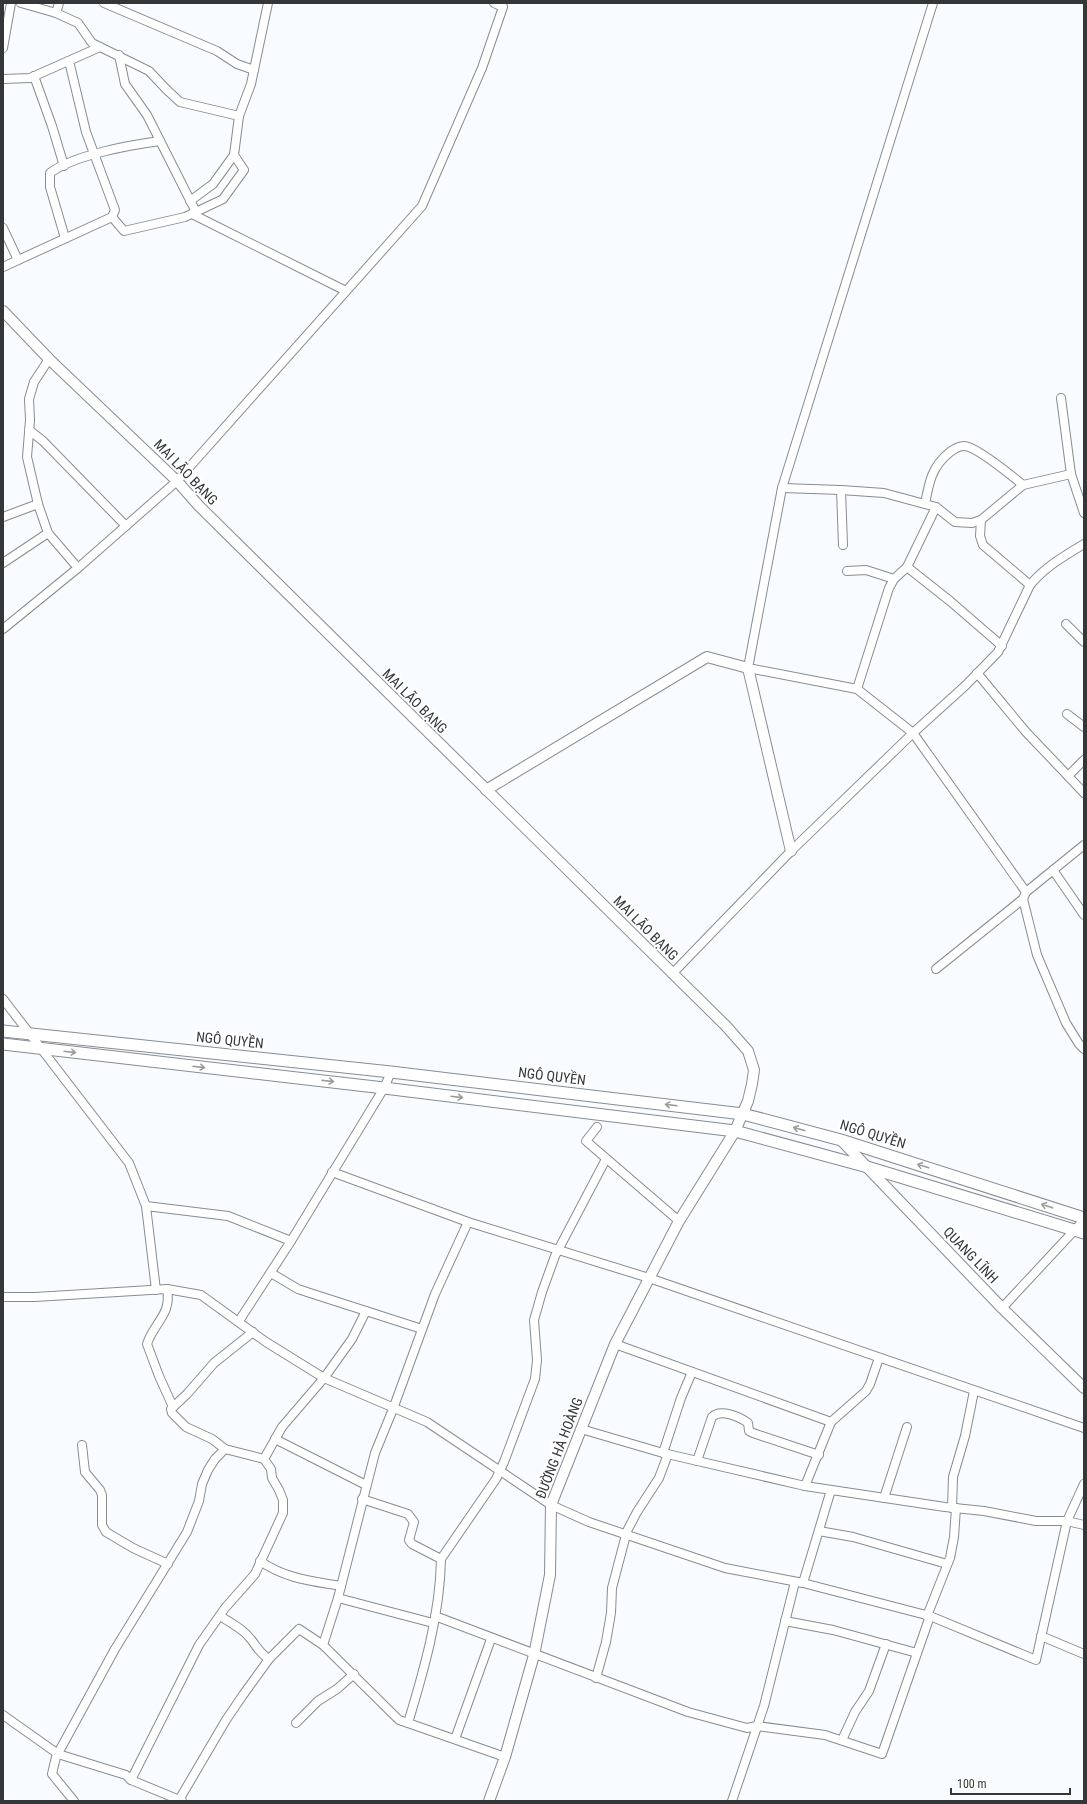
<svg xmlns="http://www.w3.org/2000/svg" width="1087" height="1804" viewBox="0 0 1087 1804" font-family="'Roboto Condensed',sans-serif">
<rect width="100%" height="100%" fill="#f8fbff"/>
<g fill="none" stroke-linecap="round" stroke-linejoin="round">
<defs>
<g id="minor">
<path d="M21 3 56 13 78 23 92 43 149 71 167 90 180 102 239 116"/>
<path d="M104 3 217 51 237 64 254 70"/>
<path d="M56 13 59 3"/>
<path d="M3 48 11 3"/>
<path d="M119 55 125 84 147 115 196 212"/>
<path d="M69 61 86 132 115 210 112 217"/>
<path d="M34 76 52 126 64 166"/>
<path d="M3 79 30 78 100 47"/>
<path d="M190 201 213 184 234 155"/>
<path d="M192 214 346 291"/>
<path d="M3 228 18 260"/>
<path d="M65 238 50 187V173C74 155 130 145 160 141"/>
<path d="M3 267 112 217 124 231 185 217 219 201 223 199 244 170 234 155 239 116 251 84 268 3"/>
<path d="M1061 398 1071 474"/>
<path d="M29 430 43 441 126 526"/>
<path d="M782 488 841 490 884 493 936 507"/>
<path d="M841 490 843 545"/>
<path d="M38 504 27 457 30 420 29 399 34 382 49 359"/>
<path d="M925 504C929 482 932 466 950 452 954 449 958 446 964 446 976 446 1012 476 1023 485"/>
<path d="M3 517 38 504 48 533 78 568"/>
<path d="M981 520 980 536 983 545 1030 585"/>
<path d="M1084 544C1064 556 1045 567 1030 585L998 652 966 685 913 733 1026 892 1023 899 1037 955 1066 1023 1079 1044 1084 1049"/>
<path d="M3 563 48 533"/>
<path d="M907 567 950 601 1002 646"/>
<path d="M847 571 866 570 894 579"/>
<path d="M1066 624 1084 642"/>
<path d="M3 629 78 568 177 481 422 206 482 68 503 7 494 3"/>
<path d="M977 673 1026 732 1068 776"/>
<path d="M857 689 748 668 782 488 933 3"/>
<path d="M1067 714 1084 727"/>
<path d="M1084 760 1068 776 1084 793"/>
<path d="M1053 870 1084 915"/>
<path d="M1026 892 1084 845"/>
<path d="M936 969 1023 899"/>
<path d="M672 974 791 851 913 733 857 689 889 588 894 579 907 567 936 507 955 522 972 523 981 520 1023 485 1071 474 1084 513"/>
<path d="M3 999 129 1163 146 1206"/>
<path d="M597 1127 586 1141 679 1221"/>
<path d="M332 1172 468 1222"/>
<path d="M271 1273 298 1289 310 1293 422 1329"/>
<path d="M167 1289C172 1315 154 1322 147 1344L159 1376 173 1407"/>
<path d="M156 1290 146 1206 228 1216 291 1241"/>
<path d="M3 1297H35L167 1289 201 1295 266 1342 324 1378 427 1422 551 1505 589 1522 725 1568 803 1583 831 1490"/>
<path d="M1002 1308 1084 1220"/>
<path d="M239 1321 291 1241 384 1088 391 1072"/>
<path d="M253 1332 214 1363 187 1394 171 1409 172 1413 186 1427 212 1439 225 1449 264 1459"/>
<path d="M615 1344 831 1422 805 1486"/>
<path d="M831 1422 866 1391 870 1384 879 1358"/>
<path d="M581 1429 663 1453 805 1486 945 1507 984 1511 1036 1521H1067L1084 1484"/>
<path d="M275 1439 366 1485"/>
<path d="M82 1445 85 1472 100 1490 102 1495V1525L106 1532 133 1548 168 1564"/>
<path d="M663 1453 681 1398 692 1372"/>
<path d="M697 1461 712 1417C720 1408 740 1417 748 1423L749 1431 753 1433 819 1455"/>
<path d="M884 1498 907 1427"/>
<path d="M362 1499 408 1514 414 1522 409 1540 412 1544 441 1559C440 1615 424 1670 408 1723L505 1757"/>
<path d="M952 1508 953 1477 965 1436 974 1391"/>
<path d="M819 1531 853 1537 947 1564"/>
<path d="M441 1559 496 1479 504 1462 535 1379 537 1360 534 1320 542 1292 555 1256 606 1159"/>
<path d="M260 1561C286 1579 312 1581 341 1586"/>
<path d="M803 1583 930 1616 1036 1660 1067 1521 1084 1525"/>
<path d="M338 1598 323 1645 399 1720 408 1723"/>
<path d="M220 1616C228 1621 237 1626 244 1632 255 1641 256 1651 269 1659"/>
<path d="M435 1616 688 1712 747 1728 757 1726 825 1735 882 1754 930 1616"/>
<path d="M927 1616 950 1558 954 1537 956 1508"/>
<path d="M785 1621 833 1630 917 1653"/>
<path d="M433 1623 338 1598 375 1453 393 1409 435 1294 468 1222 649 1278 1084 1428"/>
<path d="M1041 1636 1084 1654"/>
<path d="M596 1678 606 1642 611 1613 612 1588 627 1531 637 1512 659 1478 668 1454"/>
<path d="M3 1715 58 1754 126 1775 131 1780 182 1801"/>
<path d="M296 1723 318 1701 337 1689 354 1674"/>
<path d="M455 1739 491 1639"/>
<path d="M842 1740 855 1712 869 1691 886 1644"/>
<path d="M131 1780 199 1645 225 1608 255 1574 283 1513V1500L279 1490 272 1478 271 1469 264 1459 282 1427 324 1378 352 1339 366 1311"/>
<path d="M179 1800 226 1720 243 1695 269 1659 299 1629 323 1645"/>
<path d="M74 1801 52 1774 56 1757 115 1649 187 1532 199 1501 202 1484 208 1470 215 1459 225 1449"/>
<path d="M732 1801 764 1706 795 1582"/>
</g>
<g id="tertiary">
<path d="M3 311 49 359 177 481 199 506 726 1026 748 1051 754 1070 752 1084 748 1101 735 1131 679 1221 615 1344 551 1505 550 1575 534 1655 505 1757 489 1801"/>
<path d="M486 790 707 657 748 668 791 851"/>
<path d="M841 1140 1002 1308 1084 1388"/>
</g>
<g id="secondary">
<path d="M3 1031 391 1072 743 1114 841 1140 1084 1218"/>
<path d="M3 1044 384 1088 735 1131 864 1166 1084 1233"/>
</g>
</defs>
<use href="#minor" stroke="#888c91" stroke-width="10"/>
<use href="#tertiary" stroke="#888c91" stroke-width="12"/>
<use href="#secondary" stroke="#888c91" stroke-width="13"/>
<use href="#minor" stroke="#fff" stroke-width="8"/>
<use href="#tertiary" stroke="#fff" stroke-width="10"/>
<use href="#secondary" stroke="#fff" stroke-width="11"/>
</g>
<defs><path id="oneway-shaft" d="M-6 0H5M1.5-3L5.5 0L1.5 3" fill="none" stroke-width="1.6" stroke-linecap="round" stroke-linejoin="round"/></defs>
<g stroke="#9a9a9c">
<use href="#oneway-shaft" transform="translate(70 1052) rotate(7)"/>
<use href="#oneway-shaft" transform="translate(199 1067) rotate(7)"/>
<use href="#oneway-shaft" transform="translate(328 1081) rotate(7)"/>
<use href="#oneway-shaft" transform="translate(457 1097) rotate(7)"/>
<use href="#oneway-shaft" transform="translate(671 1105) rotate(-173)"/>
<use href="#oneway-shaft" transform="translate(799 1129) rotate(-165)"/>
<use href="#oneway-shaft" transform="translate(923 1166) rotate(-162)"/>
<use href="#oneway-shaft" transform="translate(1047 1206) rotate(-162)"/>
</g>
<g text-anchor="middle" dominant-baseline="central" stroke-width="4" stroke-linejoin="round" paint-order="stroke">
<g font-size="14" fill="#343638" stroke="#fff">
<text transform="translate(186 472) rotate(46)">MAI LÃO BẠNG</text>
<text transform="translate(415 701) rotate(45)">MAI LÃO BẠNG</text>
<text transform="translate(646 928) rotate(45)">MAI LÃO BẠNG</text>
<text transform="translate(230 1040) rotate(6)">NGÔ QUYỀN</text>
<text transform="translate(552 1076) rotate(7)">NGÔ QUYỀN</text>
<text transform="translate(873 1134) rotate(17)">NGÔ QUYỀN</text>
<text transform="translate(971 1255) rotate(46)">QUANG LĨNH</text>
<text transform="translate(559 1448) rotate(-69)">ĐƯỜNG HÀ HOÀNG</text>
</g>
</g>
<rect width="1087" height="1804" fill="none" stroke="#343638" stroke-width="8"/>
<path d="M951 1788v6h119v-6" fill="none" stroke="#343638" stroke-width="2"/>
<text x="957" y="1788" font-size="12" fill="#343638" stroke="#ffffff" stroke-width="3" paint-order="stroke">100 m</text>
</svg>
